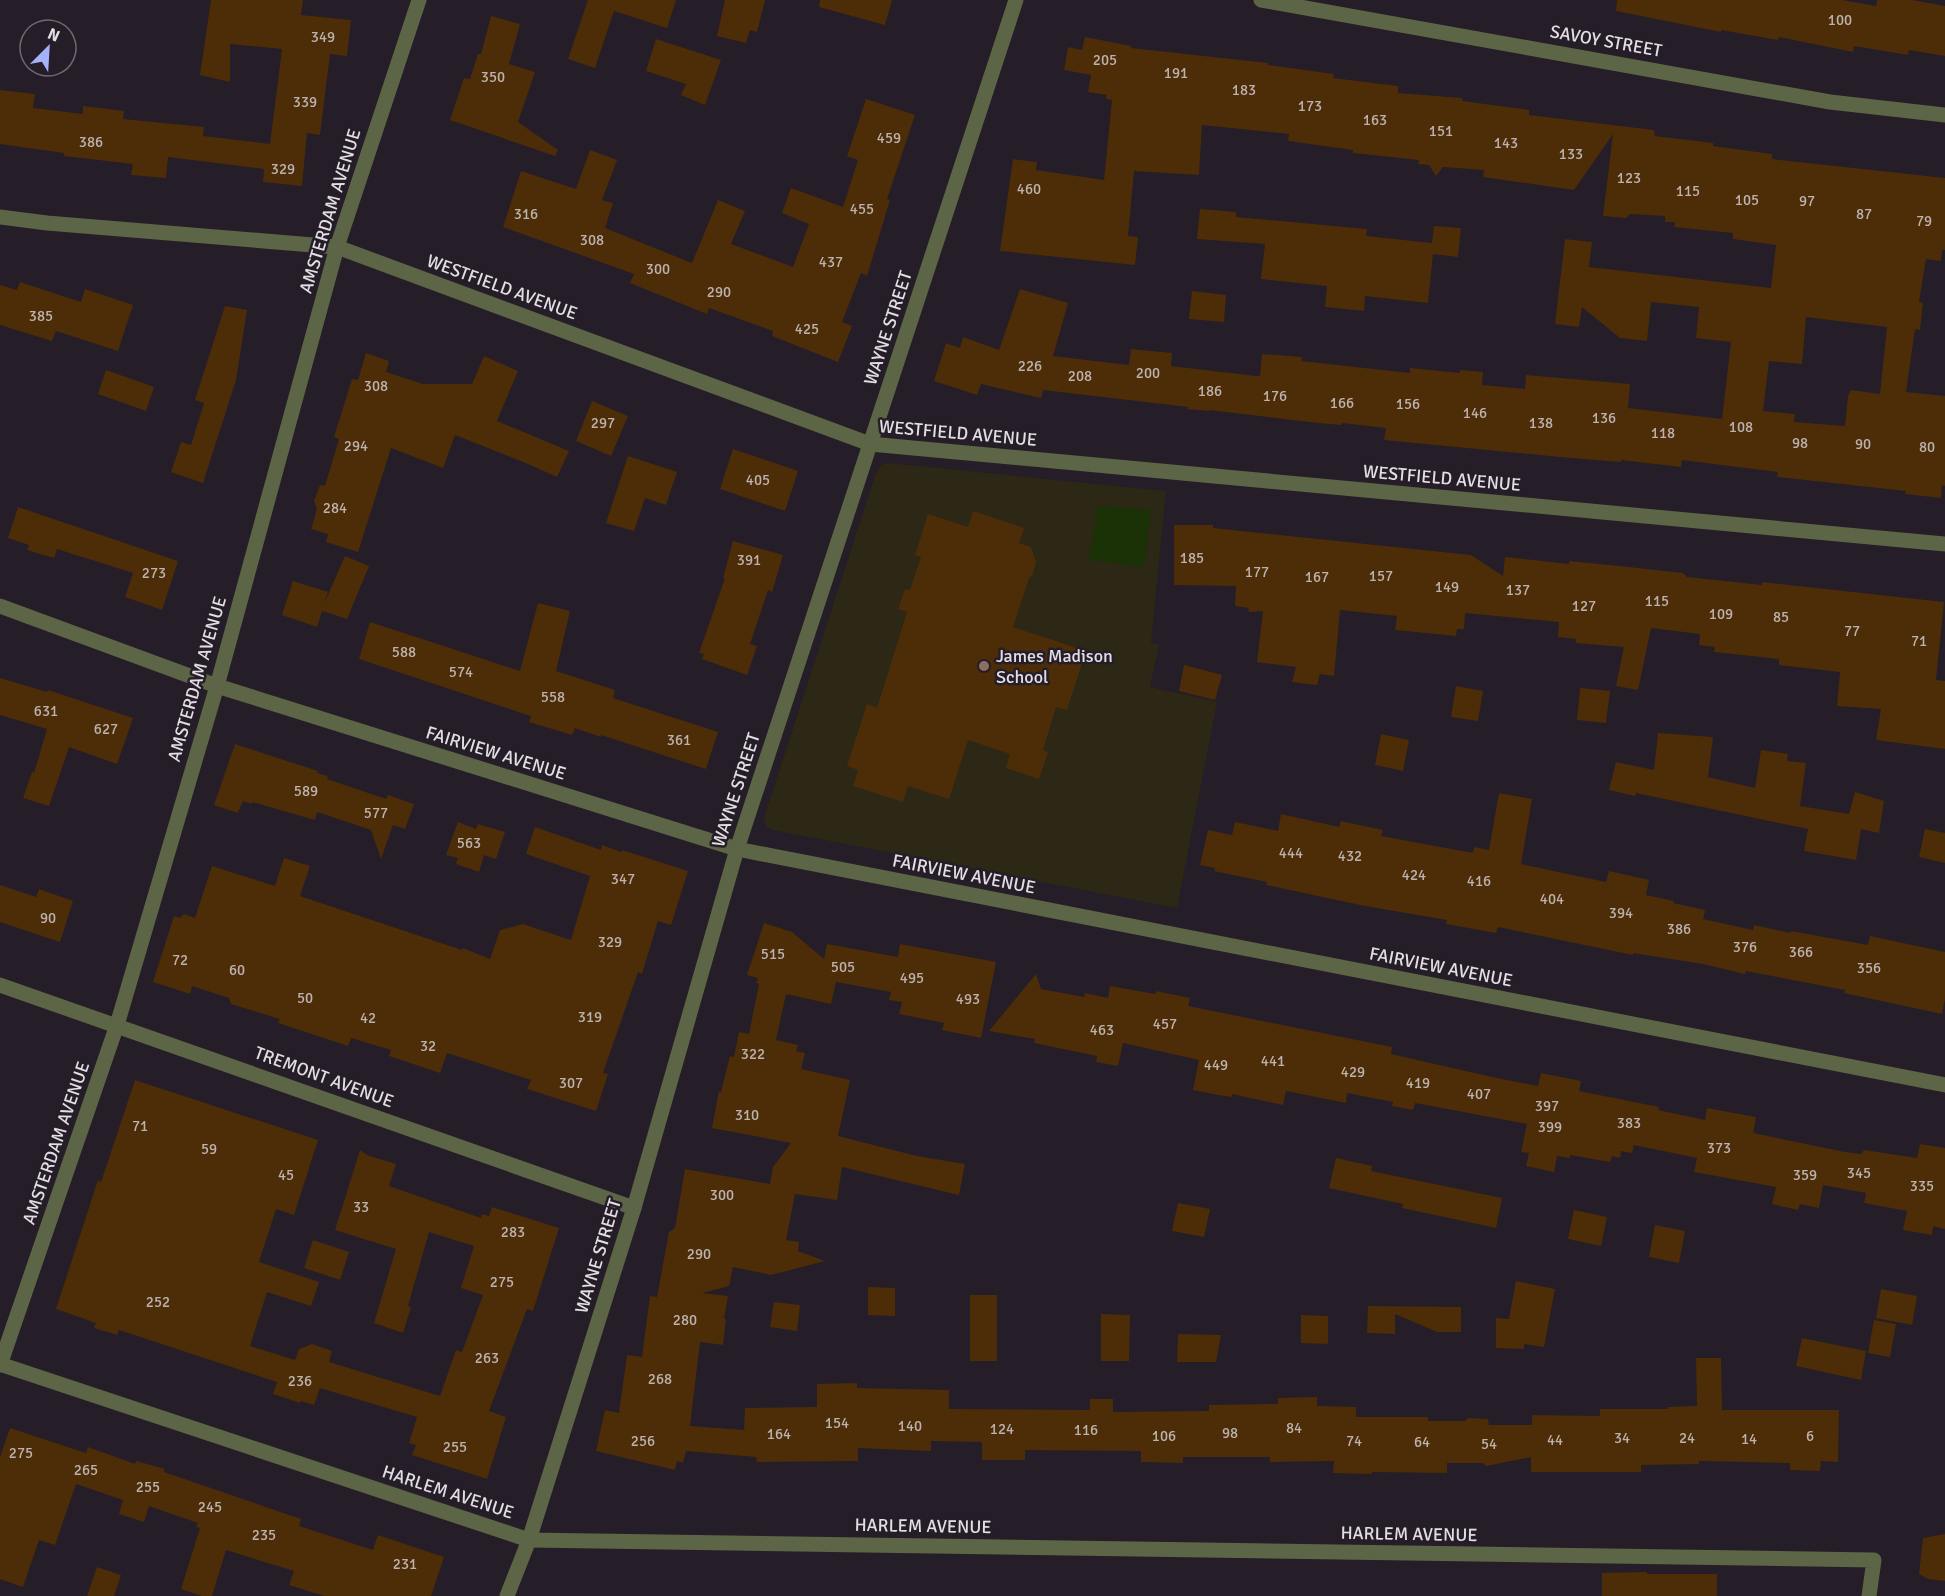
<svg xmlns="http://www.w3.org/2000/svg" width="1945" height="1596" viewBox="0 0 1945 1596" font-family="Signika,sans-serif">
<rect width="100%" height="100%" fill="#251d27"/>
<path fill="#2d2716" d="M888 463 1166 491 1151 643 1159 645 1150 687 1217 702 1177 908 773 830 766 827 764 818 876 473 881 465Z"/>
<path fill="#1a3206" d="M1098 506 1151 510 1144 567 1089 560Z"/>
<g fill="#4c2d08" fill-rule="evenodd">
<path d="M211 0H303L301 15 351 20 347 56 330 54 320 135 307 133 302 186 263 182 264 169 168 157 166 178 131 175 133 164 64 156V153L0 144V90L35 94 33 108 83 114V106L124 111 123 119 204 127 203 136 270 144 282 49 230 44V82L200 75Z"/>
<path d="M588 0H676L667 28 614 11 595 68 568 59Z"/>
<path d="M725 0H765L757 32 750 30 746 43 717 36Z"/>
<path d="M820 0H892L885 25 819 7Z"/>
<path d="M1617 0H1842L1876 6 1877 0H1912L1945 6V56L1909 50 1908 55 1854 46 1853 52 1779 37 1778 40 1721 30V32L1616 11Z"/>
<path d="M491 16 520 24 509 64 535 72 518 122 558 150 555 156 450 120 464 78 470 79 478 54H481Z"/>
<path d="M1085 37 1131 46V48L1268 63V65L1334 74 1333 78 1398 86V93L1462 98V101L1529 110V115L1654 130 1655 136 1713 143V146L1772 154V159L1945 178V250H1942L1941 261 1926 259 1919 302 1923 303 1920 330 1915 329 1906 392 1945 396V486L1942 485 1941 498 1905 494 1906 491 1777 477 1778 472 1682 460 1681 467 1621 460V462L1560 457 1384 440 1386 428 1342 423 1341 425 1318 423 1209 410V411L1187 409 1188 407 1043 390 1041 398 981 384 977 395 934 381 946 343 960 348 963 337 999 350 1020 289 1068 303 1053 356 1129 365 1131 349 1172 353 1171 366 1256 376H1260L1262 354 1302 357 1301 361 1410 373V368L1460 373V370L1483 372 1482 385 1525 389 1526 375 1630 384 1628 408 1722 419 1731 342 1696 338 1699 307 1651 302 1647 341 1620 338 1582 307 1579 327 1555 324 1565 239 1592 242 1589 267 1771 288 1776 245 1733 239V233L1674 227 1675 222H1665V216L1630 214 1626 218 1603 216 1613 134 1574 190 1483 177 1484 170 1443 167 1436 176 1429 165 1418 164 1419 160 1353 153V150L1288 141 1289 134 1202 125 1199 175 1134 171 1128 236 1138 237 1135 265 1000 251 1013 159 1037 162 1036 170 1104 180 1112 100 1106 99 1107 95 1088 92 1091 75 1064 70 1068 47 1082 50ZM1806 317 1887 327 1880 394 1851 390 1848 396 1845 426 1794 422 1795 414 1763 411 1769 361 1802 364Z"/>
<path d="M656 39 721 60 705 105 681 95 686 84 646 71Z"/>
<path d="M866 99 915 115 887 199 890 200 867 276 861 273 842 322 852 326 838 362 772 336 773 331 709 308 707 314 630 283 634 274 503 227 521 171 576 189 590 150 617 160 602 200 613 203 605 228 692 263 718 200 745 211 731 244 793 267 809 224 782 213 791 188 843 207 858 160 847 156Z"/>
<path d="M1200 209 1236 212V217L1367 229 1366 236 1432 243 1434 226 1461 228 1458 257 1433 254 1428 303 1365 296 1364 311 1325 307 1327 286 1261 279 1265 244 1197 239Z"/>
<path d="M20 282 81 302 85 289 133 305 118 351 56 331 52 341 0 325V285L17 290Z"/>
<path d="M1192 291 1226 295 1224 322 1189 319Z"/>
<path d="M225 306 247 310 236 380 203 483 171 472 181 442 191 445 204 403 195 400Z"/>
<path d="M366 353 389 361 386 372 423 384H472L484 356 518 371 497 421 569 451 557 477 528 464 455 435 443 468 391 448 358 552 326 542 328 534 311 529 317 509 314 501 320 485 325 486 339 439 334 437 352 379 358 380Z"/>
<path d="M106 370 154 387 146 411 98 394Z"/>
<path d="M592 401 628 416 611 456 576 441Z"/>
<path d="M733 449 798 471 785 511 720 489Z"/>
<path d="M628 456 677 472 666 505 645 498 634 531 606 523Z"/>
<path d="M18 507 178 561 162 610 125 597 133 573 57 549 54 558 27 550 29 545 8 538Z"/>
<path d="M973 511 1024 528 1019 543 1031 547 1036 562 1032 576 1029 578 1013 627 1086 651 1067 710 1056 707 1043 750 1048 752 1039 779 1006 768 1010 754 968 740 949 799 908 786 903 802 853 786 858 770 847 766 867 704 877 708 907 612 898 609 905 589 910 590 921 557 915 555 928 514 968 527Z"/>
<path d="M1174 525H1213V528L1471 555 1503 576 1505 557 1569 564V561L1629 567 1683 573 1687 577 1762 585V582L1944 602 1936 680 1945 681V749L1876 740 1881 709 1837 706 1840 672 1779 665V659L1714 652 1715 647 1699 645 1700 634 1651 628 1638 690 1616 686 1624 647 1576 643V639L1558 637 1559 622 1465 613 1464 629H1457L1456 636 1395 630 1397 616 1340 610 1334 676 1320 674 1317 685 1292 682 1296 667 1257 662 1263 611 1249 612 1248 608 1235 606 1236 586 1174 585Z"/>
<path d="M733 541 783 555 772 592 768 590 750 644 757 646 747 675 702 659 704 654 699 653 725 578H723Z"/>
<path d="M345 556 369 566 347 619 322 611 317 627 282 615 293 581 328 592 324 604Z"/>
<path d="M538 603 570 611 556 671 615 690 613 698 718 732 706 769 601 735V737L575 728 572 735 529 722 531 716 359 659 370 622 520 671Z"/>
<path d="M1184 665 1222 675 1215 700 1179 691Z"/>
<path d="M0 678 47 692 48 690 133 718 117 764 69 747 49 806 23 798 32 772 34 773 47 729 0 715Z"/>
<path d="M1456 686 1483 691 1478 721 1451 717Z"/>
<path d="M1580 688 1610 691 1606 723 1577 720Z"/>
<path d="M1658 733 1713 737 1708 777 1755 788 1761 750 1788 754 1787 761 1806 763 1800 806 1849 814 1855 792 1884 801 1879 833 1861 829 1856 860 1804 851 1808 829 1636 793 1635 796 1609 790 1616 762 1654 770Z"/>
<path d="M1381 734 1409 740 1403 771 1375 765Z"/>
<path d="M235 744 318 771 317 773 328 776 327 779 386 799 388 795 414 804 405 829 393 825 381 859 371 830 317 812 315 820 252 802V804L243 801 238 813 214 805Z"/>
<path d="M1499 793 1532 799 1521 864 1606 882 1609 871 1649 880 1646 895 1674 901 1673 903 1705 910 1703 919 1753 930 1754 925 1790 933 1791 931 1868 945 1870 936 1945 952V999L1942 1014 1844 993 1845 990 1746 971 1745 974 1703 964 1633 953V955L1498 927 1496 933 1446 924 1447 920 1365 906 1266 885 1267 882 1214 871 1215 868 1200 865 1208 830 1232 835 1235 822 1278 831 1281 814 1339 827 1341 821 1383 830 1381 836 1473 853 1474 847 1489 850Z"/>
<path d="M458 822 476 829 478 824 505 832 496 859 484 855 479 872 456 864 458 858 446 855Z"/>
<path d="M535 827 601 850 602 845 621 852 622 850 688 871 671 925 658 921 642 974 638 972 603 1073 608 1074 596 1111 527 1089 531 1080 447 1053 440 1073 389 1056 391 1050 351 1038 348 1046 278 1023 280 1019 231 1004 229 998 192 986 190 994 153 982 174 916 180 918 184 914 195 918 212 866 275 886 284 858 310 866 300 896 462 950 463 948 490 959 500 930 523 924 571 940 590 876 526 854Z"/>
<path d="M1925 829 1945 833V863L1919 857Z"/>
<path d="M0 885 36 897 39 889 73 901 60 942 0 922Z"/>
<path d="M764 923 792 932 824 959 827 944 898 957 900 944 996 962 981 1038 942 1030 944 1023 899 1014 902 1002 889 1000 891 992 836 982 831 1004 786 994 776 1040 798 1045 796 1051 805 1053 801 1069 850 1080 838 1136 917 1156 965 1164 959 1195 842 1167 837 1200 795 1194 786 1240 799 1242 798 1251 825 1261 771 1275 733 1267 729 1286 702 1293 728 1296 724 1319H726L723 1345 700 1342 690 1426 744 1430 745 1408 817 1407V1384L857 1383V1388L949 1390V1409L1090 1410V1399H1113V1412L1209 1411V1405L1278 1404V1398L1317 1397V1406L1356 1407V1417H1428V1421H1465L1468 1418 1488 1419 1489 1425H1532V1415L1600 1416V1409H1668V1407L1697 1406 1696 1358H1721L1722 1410H1839L1838 1462 1821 1461 1820 1471 1790 1470V1463L1699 1461V1464L1641 1465V1472H1531V1457L1486 1466 1483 1463H1447V1473L1372 1472V1474L1333 1473 1334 1461 1270 1462V1457H1183V1463L1141 1462V1451L1025 1450V1460H982V1442L931 1441V1451L858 1448V1461L757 1462 756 1457 686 1451 683 1463 677 1461 675 1470 596 1451 605 1410 619 1413 627 1355 642 1357 650 1296 657 1297 669 1232 675 1228 685 1169 770 1184 773 1167 791 1143 712 1128 719 1091 721 1092 730 1056 734 1057 739 1032 749 1034 759 984 756 983 758 978 747 975Z"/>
<path d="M1036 974 1041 989 1084 997 1085 993 1108 998 1110 986 1155 994 1156 991 1190 998 1188 1006 1392 1047 1391 1054 1492 1077 1538 1086 1541 1073 1581 1081 1579 1091 1659 1107 1658 1110 1705 1120 1707 1108 1756 1117 1753 1133 1845 1152 1861 1154 1864 1150 1917 1158 1920 1144 1945 1148V1229L1933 1226 1932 1235 1903 1230 1907 1211 1864 1203 1866 1193 1823 1185 1819 1208 1800 1204 1798 1210 1772 1204 1776 1187 1694 1172 1697 1158 1634 1145 1632 1153 1621 1151 1620 1158 1612 1156 1610 1162 1570 1155V1158L1557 1156 1554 1172 1526 1166 1529 1153 1521 1152 1527 1124 1415 1103 1413 1110 1392 1106 1393 1102 1347 1093 1346 1103 1286 1091 1283 1105 1232 1094V1097L1218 1095 1193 1090 1199 1060 1123 1043 1118 1066 1096 1062 1097 1056 1034 1043 1035 1039 989 1031Z"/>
<path d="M135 1080 318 1140 294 1215 276 1209 259 1262 319 1282 311 1306 267 1292 250 1346 295 1360 299 1349 312 1344 332 1351 329 1362 440 1396 456 1350 462 1352 483 1295 461 1288 474 1246 429 1232 408 1306 411 1307 403 1333 374 1323 396 1249 335 1230 360 1150 367 1155 396 1164 389 1186 481 1218 482 1214 489 1216 492 1207 559 1228 533 1311 527 1309 489 1411 506 1417 487 1479 412 1455 416 1445 409 1443 417 1417 320 1388 314 1405 301 1401 300 1403 273 1394 277 1382 119 1330 117 1335 94 1328 96 1323 56 1309 98 1180 101 1182Z"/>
<path d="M1336 1158 1372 1166 1371 1171 1502 1198 1496 1228 1402 1208 1403 1204 1329 1188Z"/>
<path d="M1178 1203 1210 1209 1204 1237 1172 1231Z"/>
<path d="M1574 1210 1607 1217 1601 1246 1568 1239Z"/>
<path d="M1655 1225 1685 1231 1679 1263 1649 1257Z"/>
<path d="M313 1240 349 1252 340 1280 304 1268Z"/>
<path d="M1516 1281 1555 1289 1544 1347 1524 1344V1349L1496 1348V1318L1509 1319Z"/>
<path d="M868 1287 895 1288V1316L868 1315Z"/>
<path d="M1881 1289 1917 1296 1912 1325 1876 1318Z"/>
<rect x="970" y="1295" width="27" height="66"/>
<path d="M774 1302 800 1305 797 1331 770 1327Z"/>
<path d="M1368 1306 1461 1307V1332H1437L1395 1314V1334L1367 1333Z"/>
<path d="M1101 1314 1130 1315 1129 1361H1101Z"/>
<path d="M1301 1315 1328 1316V1344L1301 1343Z"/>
<path d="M1874 1320 1896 1324 1890 1357 1868 1353Z"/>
<path d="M1178 1334 1221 1335 1216 1362H1177Z"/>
<path d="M1802 1338 1866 1351 1861 1380 1796 1366Z"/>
<path d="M10 1428 86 1453 88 1447 135 1464 136 1461 165 1469 164 1472 301 1519 299 1526 373 1550 378 1535 444 1557 431 1596H324L289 1585 294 1571 226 1550 212 1596H202L181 1589 200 1528 196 1527 198 1523 149 1506 144 1522 119 1514 123 1500 76 1484 55 1545 39 1540 23 1587 0 1579V1457Z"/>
<path d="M1945 1534V1581L1928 1579 1919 1574 1923 1538Z"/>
<path d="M97 1567 121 1575 114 1596H87Z"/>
<path d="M1647 1572V1574H1717V1596H1602V1573Z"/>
</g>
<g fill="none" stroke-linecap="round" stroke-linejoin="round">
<g stroke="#5c6545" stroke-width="15">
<path d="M1261 0 1830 102 1945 115"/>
<path d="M0 217 47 223 337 247 870 444 1945 544"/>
<path d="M0 606 217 686 737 849 1945 1085"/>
<path d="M0 985 634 1208"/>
<path d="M0 1364 529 1540 1874 1560 1869 1596"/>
<path d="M0 1365 117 1025 217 686 337 247 419 0"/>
<path d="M507 1596 529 1540 634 1208 737 849 1016 0"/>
</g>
</g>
<circle fill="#8d6e63" stroke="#251d27" stroke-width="2" cx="984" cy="666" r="6"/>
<g text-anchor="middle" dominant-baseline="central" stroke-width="5" stroke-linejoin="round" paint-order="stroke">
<g font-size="15" fill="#bdb2ae">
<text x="1840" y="20">100</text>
<text x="323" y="37">349</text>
<text x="1105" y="60">205</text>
<text x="1176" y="73">191</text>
<text x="493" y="77">350</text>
<text x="1244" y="90">183</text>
<text x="305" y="102">339</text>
<text x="1310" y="106">173</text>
<text x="1375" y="120">163</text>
<text x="1441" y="131">151</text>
<text x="889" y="138">459</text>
<text x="91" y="142">386</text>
<text x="1506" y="143">143</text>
<text x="1571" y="154">133</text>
<text x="283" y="169">329</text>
<text x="1629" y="178">123</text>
<text x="1029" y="189">460</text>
<text x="1688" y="191">115</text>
<text x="1747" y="200">105</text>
<text x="1807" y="201">97</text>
<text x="862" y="209">455</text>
<text x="526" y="214">316</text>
<text x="1864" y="214">87</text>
<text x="1924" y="221">79</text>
<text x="592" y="240">308</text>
<text x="831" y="262">437</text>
<text x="658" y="269">300</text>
<text x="719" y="292">290</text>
<text x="41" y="316">385</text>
<text x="807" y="329">425</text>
<text x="1030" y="366">226</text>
<text x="1148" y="373">200</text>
<text x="1080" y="376">208</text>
<text x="376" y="386">308</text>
<text x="1210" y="391">186</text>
<text x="1275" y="396">176</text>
<text x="1342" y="403">166</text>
<text x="1408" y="404">156</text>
<text x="1475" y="413">146</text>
<text x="1604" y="418">136</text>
<text x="603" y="423">297</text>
<text x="1541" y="423">138</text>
<text x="1741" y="427">108</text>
<text x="1663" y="433">118</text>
<text x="1800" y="443">98</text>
<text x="1863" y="444">90</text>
<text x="356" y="446">294</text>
<text x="1927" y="447">80</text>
<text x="758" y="480">405</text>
<text x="335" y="508">284</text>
<text x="1192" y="558">185</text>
<text x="749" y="560">391</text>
<text x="1257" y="572">177</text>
<text x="154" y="573">273</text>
<text x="1381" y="576">157</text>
<text x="1317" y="577">167</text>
<text x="1447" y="587">149</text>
<text x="1518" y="590">137</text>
<text x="1657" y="601">115</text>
<text x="1584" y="606">127</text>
<text x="1721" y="614">109</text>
<text x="1781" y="617">85</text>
<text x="1852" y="631">77</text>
<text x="1919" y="641">71</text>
<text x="404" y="652">588</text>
<text x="461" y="672">574</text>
<text x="553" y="697">558</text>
<text x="46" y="711">631</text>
<text x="106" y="729">627</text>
<text x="679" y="740">361</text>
<text x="306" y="791">589</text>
<text x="376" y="813">577</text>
<text x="469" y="843">563</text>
<text x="1291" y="853">444</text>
<text x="1350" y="856">432</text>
<text x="1414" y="875">424</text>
<text x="623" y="879">347</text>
<text x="1479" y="881">416</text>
<text x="1552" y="899">404</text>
<text x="1621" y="913">394</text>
<text x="48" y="918">90</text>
<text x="1679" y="929">386</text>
<text x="610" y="942">329</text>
<text x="1745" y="947">376</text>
<text x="1801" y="952">366</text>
<text x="773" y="954">515</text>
<text x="180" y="960">72</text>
<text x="843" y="967">505</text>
<text x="1869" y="968">356</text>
<text x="237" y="970">60</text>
<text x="912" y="978">495</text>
<text x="305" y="998">50</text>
<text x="968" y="999">493</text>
<text x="590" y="1017">319</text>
<text x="368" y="1018">42</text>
<text x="1165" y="1024">457</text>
<text x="1102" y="1030">463</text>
<text x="428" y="1046">32</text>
<text x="753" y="1054">322</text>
<text x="1273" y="1061">441</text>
<text x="1216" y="1065">449</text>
<text x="1353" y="1072">429</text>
<text x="571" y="1083">307</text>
<text x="1418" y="1083">419</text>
<text x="1479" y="1094">407</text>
<text x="1547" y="1106">397</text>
<text x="747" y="1115">310</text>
<text x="1629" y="1123">383</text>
<text x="140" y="1126">71</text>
<text x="1550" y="1127">399</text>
<text x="1719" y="1148">373</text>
<text x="209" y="1149">59</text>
<text x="1859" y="1173">345</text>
<text x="286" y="1175">45</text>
<text x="1805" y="1175">359</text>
<text x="1922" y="1186">335</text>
<text x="722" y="1195">300</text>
<text x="361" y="1207">33</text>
<text x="513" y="1232">283</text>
<text x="699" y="1254">290</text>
<text x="502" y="1282">275</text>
<text x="158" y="1302">252</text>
<text x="685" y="1320">280</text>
<text x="487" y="1358">263</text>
<text x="660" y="1379">268</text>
<text x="300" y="1381">236</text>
<text x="837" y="1423">154</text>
<text x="910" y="1426">140</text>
<text x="1294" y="1428">84</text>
<text x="1002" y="1429">124</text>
<text x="1086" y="1430">116</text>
<text x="1230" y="1433">98</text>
<text x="779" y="1434">164</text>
<text x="1164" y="1436">106</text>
<text x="1810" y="1436">6</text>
<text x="1622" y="1438">34</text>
<text x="1687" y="1438">24</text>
<text x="1749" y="1439">14</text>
<text x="1555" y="1440">44</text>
<text x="643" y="1441">256</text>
<text x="1354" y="1441">74</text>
<text x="1422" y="1442">64</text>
<text x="1489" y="1444">54</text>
<text x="455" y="1447">255</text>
<text x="21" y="1453">275</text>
<text x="86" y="1470">265</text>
<text x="148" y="1487">255</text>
<text x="210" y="1507">245</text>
<text x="264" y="1535">235</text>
<text x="405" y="1564">231</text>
</g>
<g font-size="18" fill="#e3dee5" stroke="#251d27">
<text transform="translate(1606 41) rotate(10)">SAVOY STREET</text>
<text transform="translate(330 211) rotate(-73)">AMSTERDAM AVENUE</text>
<text transform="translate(502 287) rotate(20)">WESTFIELD AVENUE</text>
<text transform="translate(888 328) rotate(-72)">WAYNE STREET</text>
<text transform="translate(958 433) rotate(5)">WESTFIELD AVENUE</text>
<text transform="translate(1442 478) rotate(5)">WESTFIELD AVENUE</text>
<text transform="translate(197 679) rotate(-74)">AMSTERDAM AVENUE</text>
<text transform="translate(496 753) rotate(17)">FAIRVIEW AVENUE</text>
<text transform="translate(736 790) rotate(-72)">WAYNE STREET</text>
<text transform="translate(964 874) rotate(11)">FAIRVIEW AVENUE</text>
<text transform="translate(1441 967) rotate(11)">FAIRVIEW AVENUE</text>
<text transform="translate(324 1077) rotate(20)">TREMONT AVENUE</text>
<text transform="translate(56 1143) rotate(-71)">AMSTERDAM AVENUE</text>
<text transform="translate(598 1256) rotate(-73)">WAYNE STREET</text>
<text transform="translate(448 1492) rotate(18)">HARLEM AVENUE</text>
<text transform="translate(923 1526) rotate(1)">HARLEM AVENUE</text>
<text transform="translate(1409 1534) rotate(1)">HARLEM AVENUE</text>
</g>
<g font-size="18" fill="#e3dee5" stroke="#251d27" text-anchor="start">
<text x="996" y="656">James Madison<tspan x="996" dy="21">School</tspan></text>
</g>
</g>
<g transform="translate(48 48) rotate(24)"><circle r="28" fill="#251d27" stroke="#716a73" stroke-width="1.5"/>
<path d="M0-4.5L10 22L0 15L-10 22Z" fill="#a6b1fc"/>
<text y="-9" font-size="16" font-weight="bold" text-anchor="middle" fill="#e3dee5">N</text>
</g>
</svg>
